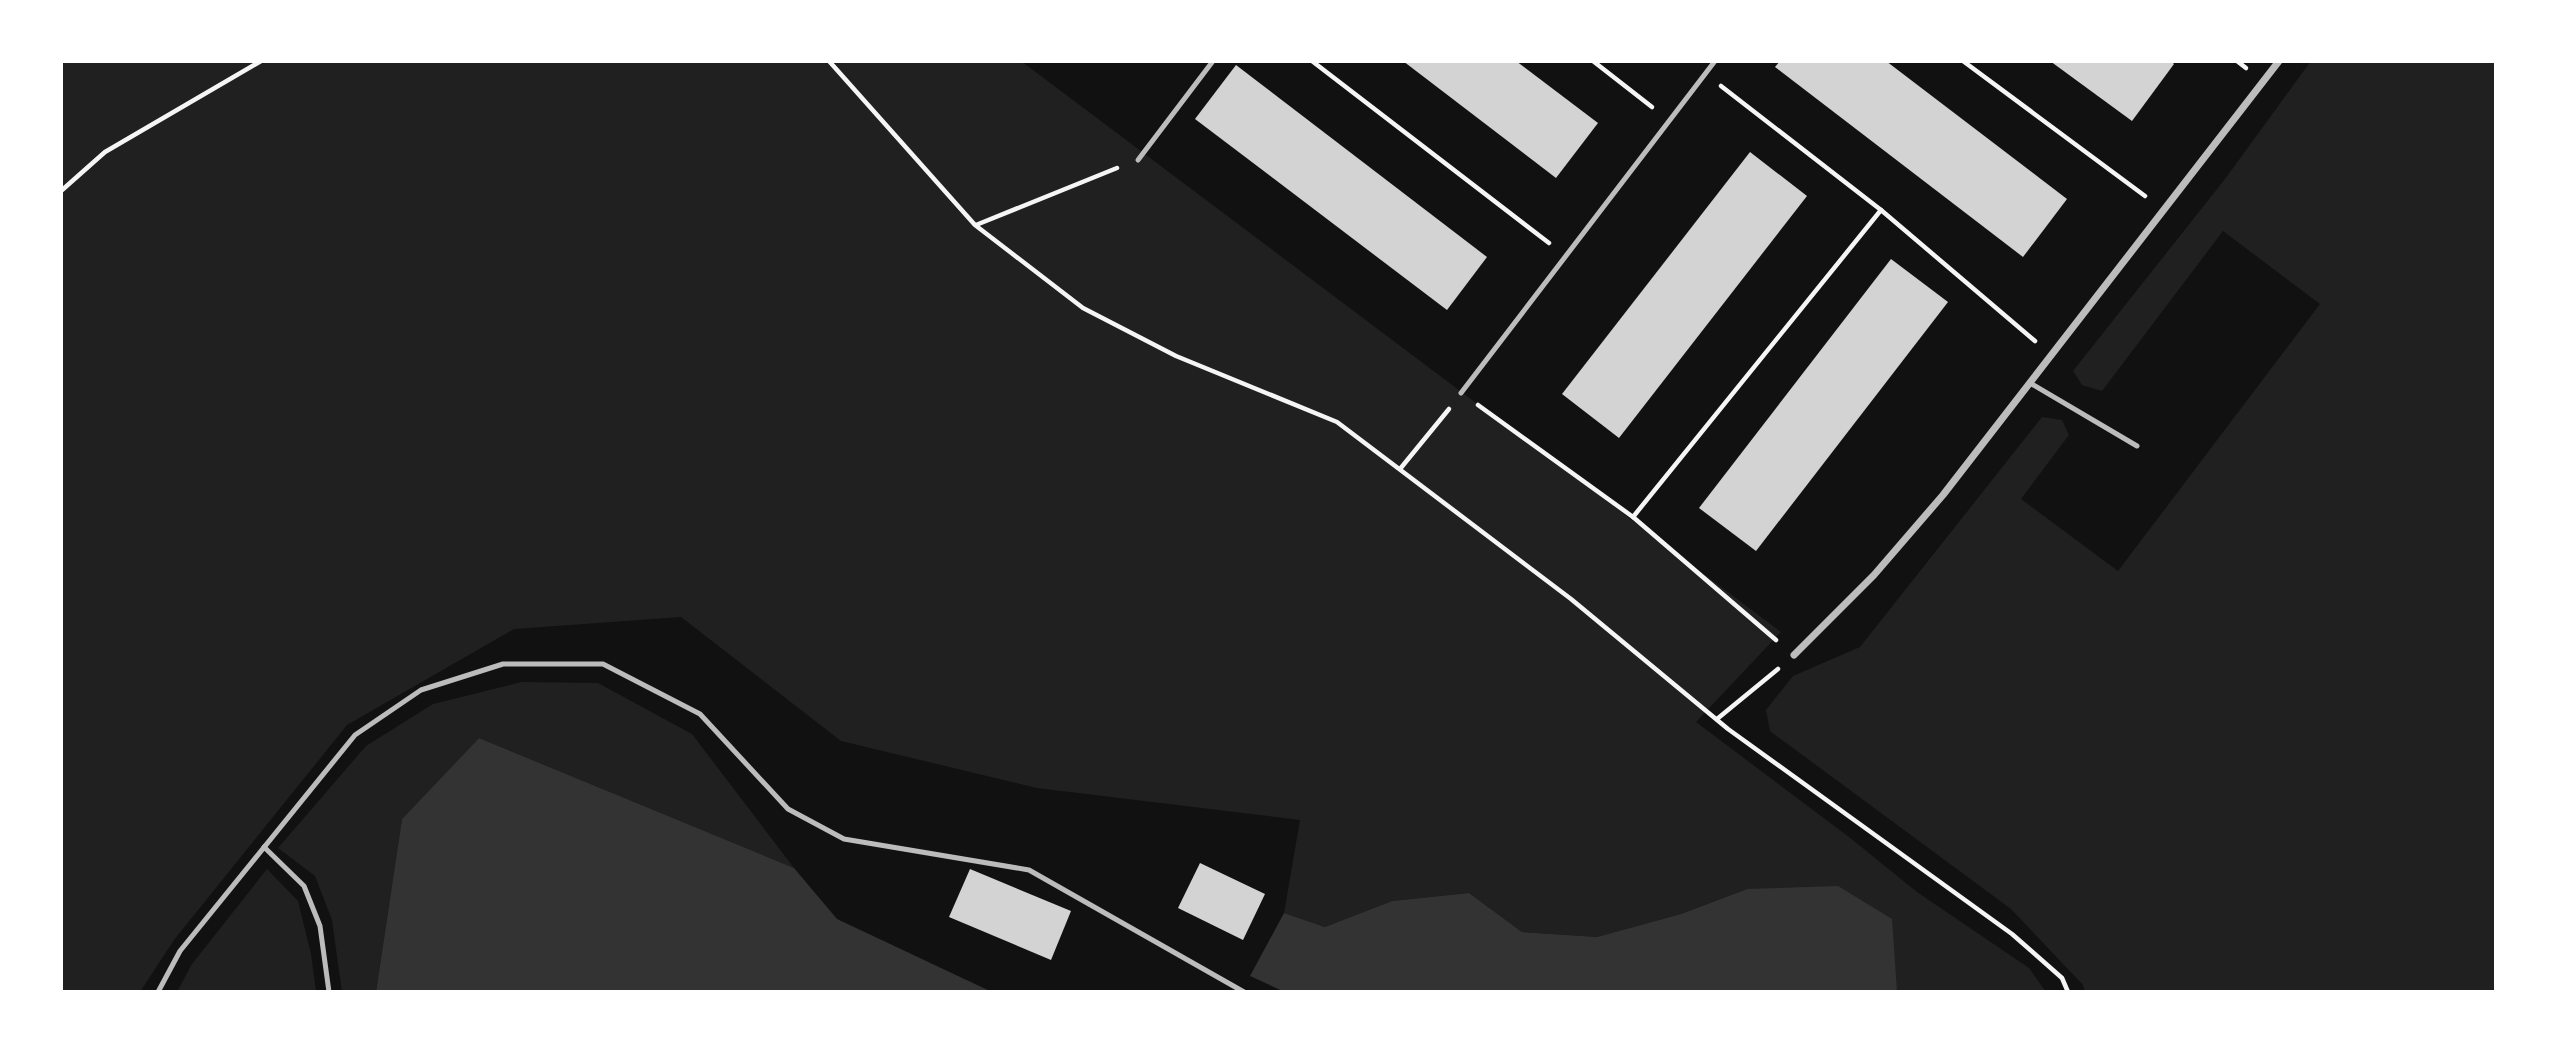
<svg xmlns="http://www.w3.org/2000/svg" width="2557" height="1053" viewBox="0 0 2557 1053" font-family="'Public Sans',sans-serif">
<rect width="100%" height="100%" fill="#111"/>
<g fill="#202020">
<path d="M61 61H1021L1781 632 1696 722 1849 837 1917 892 2029 968 2046 992H1896L1747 889 1681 914 1597 937 1522 932 1469 893 1392 901 1325 927 1284 913 1300 820 1037 788 841 741 681 617 514 629 347 725 174 940 140 992H61Z"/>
<path d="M2311 61H2496V992H2085L2083 985 2011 909 1770 731 1766 710 1793 676 1860 647 2042 417 2062 420 2069 435 2021 499 2118 571 2320 304 2223 231 2102 391 2082 385 2073 371 2225 179Z"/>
<path d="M522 682 598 683 692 734 794 868 479 738 402 819 376 992H342L332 920 315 876 278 848 366 746 433 704Z"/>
<path d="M267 869 298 901 311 954 316 992H177L192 964Z"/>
</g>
<g fill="#333">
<path d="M479 738 794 868 837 919 992 992H376L402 819Z"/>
<path d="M1838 886 1892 919 1897 992H1285L1250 976 1284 913 1325 927 1392 901 1469 893 1522 932 1597 937 1681 914 1747 889Z"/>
</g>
<g fill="#d3d3d3">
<path d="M1403 61H1516L1598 123 1556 178Z"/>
<path d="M1780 61H1886L2067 199 2023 257 1775 67Z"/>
<path d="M2050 61H2171L2174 64 2132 121Z"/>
<path d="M1236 65 1487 257 1447 310 1195 119Z"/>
<path d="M1750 152 1807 196 1619 438 1562 394Z"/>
<path d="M1891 259 1948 302 1756 551 1699 508Z"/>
<path d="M1200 863 1265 894 1243 940 1178 908Z"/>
<path d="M970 869 1071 911 1051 960 949 917Z"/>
</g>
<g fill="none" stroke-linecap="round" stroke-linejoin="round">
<g stroke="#f5f5f5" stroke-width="4.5">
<path d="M829 61 975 225 1083 308 1176 356 1337 422 1571 599 1728 729 2012 934 2062 978 2068 992"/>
<path d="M1312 61 1549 243"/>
<path d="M1593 61 1652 107"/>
<path d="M1963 61 2145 196"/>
<path d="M2237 61 2246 68"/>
<path d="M1721 86 1881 210"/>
<path d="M61 191 105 152 261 61"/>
<path d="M976 225 1117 168"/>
<path d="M1478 405 1633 517"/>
<path d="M1400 469 1449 409"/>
<path d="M1776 640 1633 517 1881 210 2035 341"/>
<path d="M1717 719 1778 669"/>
</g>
<g stroke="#bcbcbc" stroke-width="5">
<path d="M1138 160 1213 61"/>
<path d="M2030 383 2137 446"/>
<path d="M1461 393 1715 61"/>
<path d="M264 847 304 886 320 926 329 992"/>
<path d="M158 992 180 951 355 735 421 690 503 664H603L700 714 788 809 844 839 1029 870 1244 992"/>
</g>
<path stroke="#bcbcbc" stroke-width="7" d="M1794 655 1874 575 1943 495 2279 61"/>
</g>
<rect width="2557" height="1053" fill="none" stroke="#ffffff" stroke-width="126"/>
</svg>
